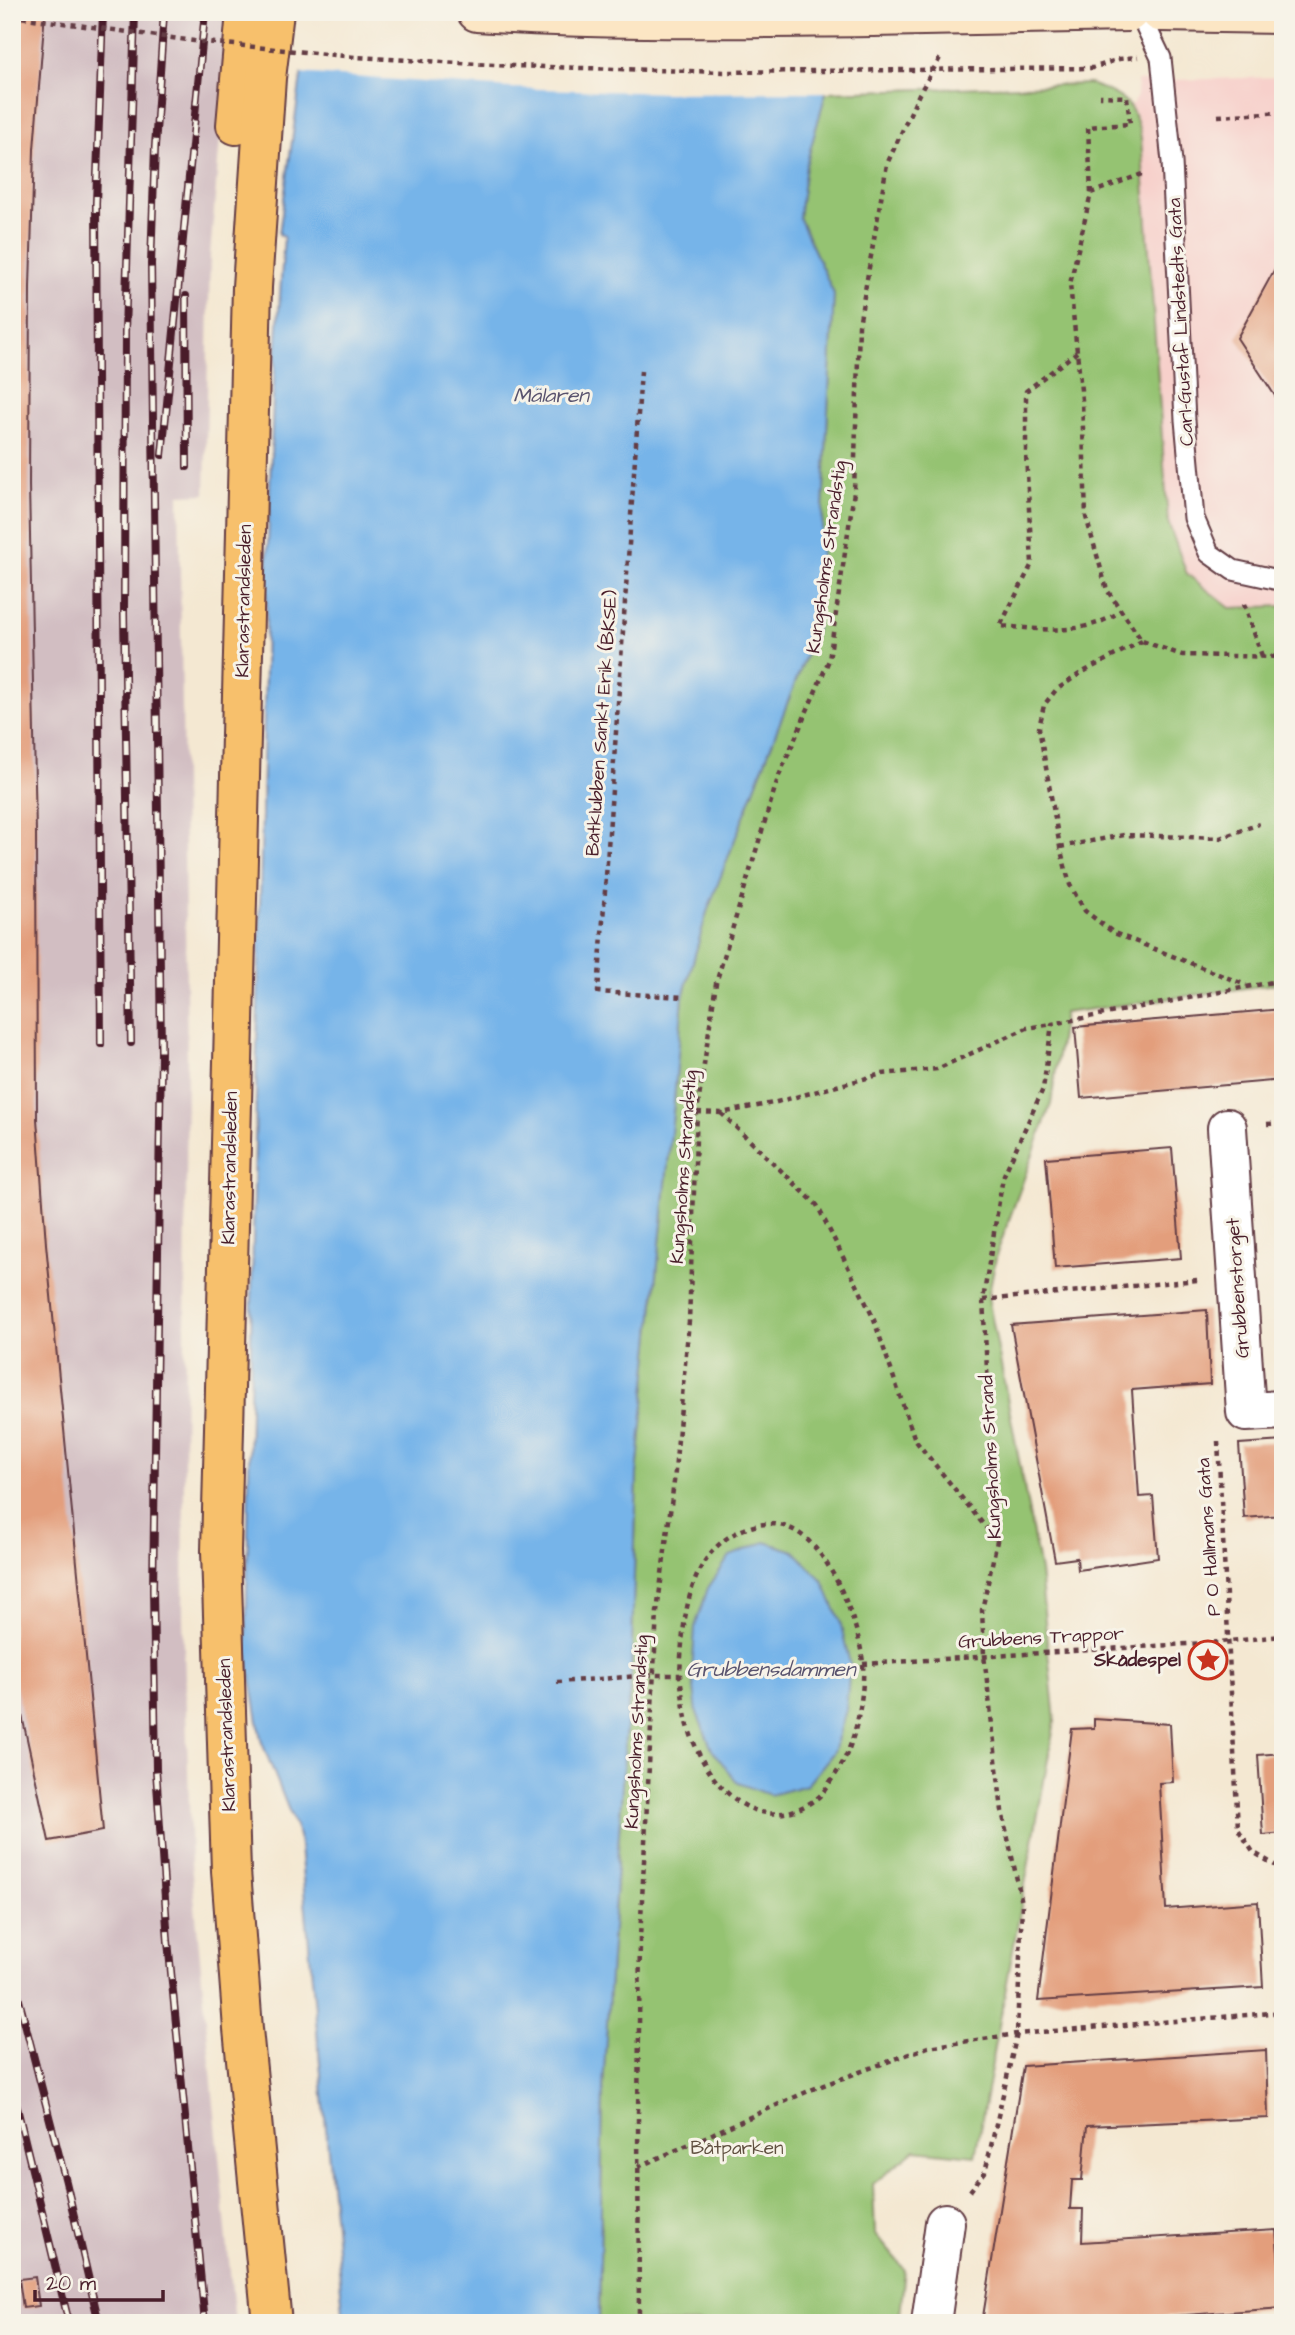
<svg xmlns="http://www.w3.org/2000/svg" width="1295" height="2335" viewBox="0 0 1295 2335" font-family="'Architects Daughter',sans-serif">
<rect width="100%" height="100%" fill="#f7f3e8"/>
<filter id="ink" filterUnits="userSpaceOnUse"><feTurbulence type="fractalNoise" baseFrequency=".0143" numOctaves="2"/><feDisplacementMap in="SourceGraphic" scale="14" xChannelSelector="R" yChannelSelector="G"/><feConvolveMatrix kernelMatrix="1 2 1 2 8 2 1 2 1" color-interpolation-filters="sRGB"/></filter>
<filter id="wash" filterUnits="userSpaceOnUse"><feTurbulence type="fractalNoise" baseFrequency=".00686" numOctaves="4" result="noise"/><feDisplacementMap in="SourceGraphic" scale="28" xChannelSelector="R" yChannelSelector="G"/><feGaussianBlur stdDeviation="1.57" result="paint"/><feColorMatrix in="noise" values="0 0 0 0 0 0 0 0 0 0 0 0 0 0 0 0 0 1.4 0 .05"/><feComposite in="paint" operator="in"/></filter>
<g filter="url(#wash)">
<rect width="100%" height="100%" fill="#f4e8d2"/>
<path fill="#f7d0cb" d="M1283 77V606L1230 608 1187 574 1168 523 1141 138 1137 117 1131 106 1137 96V81Z"/>
<path fill="#d2bec2" d="M12 12H231L210 255 205 494 179 495 187 1056 183 1617 191 1864 235 2323H12Z"/>
<path fill="#95c372" stroke="#70714e" stroke-width="2" d="M1090 84C1124 97 1134 101 1141 138L1168 522 1187 574 1230 608 1283 606V983L1064 1013 1051 1104 997 1253 988 1297 1040 1571 1055 1721 975 2156 915 2150 873 2184 875 2234 905 2270 899 2323H599L603 2087 625 1738 631 1677 637 1474 673 1113 683 997 707 912 817 626 834 294 799 217 806 165 826 92Z"/>
<g fill="#76b4e9" stroke="#606a8a" stroke-width="2">
<path d="M310 12H872L826 92 806 165 799 217 834 294 817 626 707 912 683 997 673 1113 637 1474 631 1677 625 1738 603 2087 599 2323H344L299 1836 261 1740 246 1649 252 1287 267 573 273 398 284 236 279 234Z"/>
<path d="M765 1542 794 1551 823 1581 840 1621 850 1664 846 1710 834 1752 807 1785 770 1795 738 1783 712 1750 697 1713 692 1673 695 1627 708 1588 730 1556Z"/>
</g>
<path fill="#f4e8d2" d="M306 12H875L830 92 668 93 510 88 298 73Z"/>
<g id="blocks">
<g fill="#e39e7c">
<path d="M12 12H45L34 149 30 287 29 485 36 833 37 1119 46 1244 103 1831 49 1841 12 1669Z"/>
<path d="M1283 254V408L1237 338Z"/>
<path d="M1283 1009V1080L1081 1098 1075 1027Z"/>
<path d="M1172 1148 1181 1258 1055 1268 1046 1158Z"/>
<path d="M1207 1310 1210 1384 1132 1390 1139 1497 1153 1496 1158 1558 1078 1570 1077 1558 1055 1561 1011 1325Z"/>
<path d="M1283 1441V1515L1244 1518 1239 1444Z"/>
<path d="M1094 1719 1170 1724 1173 1782 1159 1783 1166 1909 1258 1902 1263 1987 1038 2001 1072 1729 1094 1728Z"/>
<path d="M1283 1753V1833L1263 1835 1258 1755Z"/>
<path d="M1266 2050 1268 2118 1087 2126 1082 2180H1072L1070 2209H1083L1082 2242 1276 2230 1283 2308 1074 2323H982L1023 2066Z"/>
<path d="M35 2277 39 2306 23 2308 19 2279Z"/>
</g>
</g>
</g>
<g filter="url(#ink)">
<use href="#blocks" fill-opacity="0" stroke="#643d44" stroke-width="2"/>
<g fill="none" stroke-linecap="round" stroke-linejoin="round">
<defs>
<path id="lane" d="M1139 12 1161 58 1172 162 1185 420 1194 518 1209 553 1233 570 1283 581"/>
<g id="street">
<path d="M1227 1128 1246 1412 1283 1410"/>
<path d="M931 2323 945 2223"/>
</g>
<g id="secondary">
<path d="M477 12C608 21 740 18 872 17"/>
<path d="M1160 12 1283 14"/>
</g>
<g id="highway">
<path d="M236 125 246 12"/>
<path d="M272 2323 243 2029 231 1871 221 1551 252 287 266 78 274 12"/>
</g>
</defs>
<use href="#lane" stroke="#643d44" stroke-width="23"/>
<use href="#street" stroke="#643d44" stroke-width="42"/>
<use href="#secondary" stroke="#643d44" stroke-width="42"/>
<use href="#highway" stroke="#643d44" stroke-width="42"/>
<g stroke="#643d44" stroke-width="4.5" stroke-dasharray="5 5" stroke-linecap="butt">
<path d="M1218 116 1283 112"/>
<path d="M1142 174 1091 193 1070 284 1082 400 1086 517 1107 590 1142 641 1182 655 1283 657"/>
<path d="M1091 193 1088 127 1130 124 1127 97 1100 96"/>
<path d="M1077 352 1026 391V454L1032 564 1000 626C1044 629 1082 637 1121 611"/>
<path d="M641 371 598 992 683 997"/>
<path d="M1244 604 1262 656"/>
<path d="M1142 641 1081 673 1056 690 1044 705 1039 728 1060 847 1070 885 1085 911 1114 933 1246 985"/>
<path d="M1060 847 1124 835 1220 838 1259 824"/>
<path d="M697 1112 721 1113 773 1103 882 1074 937 1069 1027 1028 1052 1024"/>
<path d="M721 1113 817 1205 873 1317 915 1440 996 1540"/>
<path d="M1267 1124 1283 1123"/>
<path d="M983 1300 1198 1280"/>
<path d="M1218 1441 1238 1829 1253 1852 1283 1870"/>
<path d="M863 1664 1220 1642 1283 1636"/>
<path d="M557 1682 654 1675H680C683 1617 687 1544 754 1526 771 1521 789 1525 803 1536 834 1560 859 1625 863 1663 865 1696 855 1748 835 1775 829 1782 824 1794 816 1799 754 1843 702 1779 687 1722 683 1707 682 1690 680 1675"/>
<path d="M638 2167 813 2089 928 2047 1017 2034 1283 2012"/>
<path d="M970 2191 985 2172 1017 2034 1022 1903 1002 1811 984 1655 982 1610 997 1541 983 1300 1003 1177 1043 1089 1052 1024 1283 980"/>
<path d="M639 2323 638 2116 640 1938 657 1612 674 1482 689 1321 697 1112 716 983 778 778 829 660 854 492 859 325 887 164 919 94 940 58"/>
</g>
<use href="#lane" stroke="#fff" stroke-width="19"/>
<use href="#street" stroke="#fff" stroke-width="38"/>
<use href="#secondary" stroke="#fce6c4" stroke-width="38"/>
<use href="#highway" stroke="#f7c06c" stroke-width="38"/>
<defs>
<g id="rail">
<path d="M164 12 155 147 151 264 161 1051 153 1589 156 1770 168 1941 205 2323"/>
<path d="M186 296 187 467"/>
<path d="M162 455 205 12"/>
<path d="M131 1043 124 614 125 332 135 12"/>
<path d="M101 1044 96 203 103 12"/>
<path d="M12 1973 66 2182 99 2323"/>
<path d="M12 2087 69 2323"/>
</g>
</defs>
<use href="#rail" stroke="#4a1f2b" stroke-width="8"/>
<use href="#rail" stroke="#f7f3e8" stroke-width="5" stroke-dasharray="16" stroke-linecap="butt"/>
<defs>
<path id="secondary-bridge" d="M872 17 1129 12"/>
</defs>
<use href="#secondary-bridge" stroke="#643d44" stroke-width="42" stroke-linecap="butt"/>
<path stroke="#643d44" stroke-width="4.5" stroke-dasharray="5 5" stroke-linecap="butt" d="M12 16 194 41 355 57 512 66 724 72 1093 68 1119 59 1138 57"/>
<use href="#secondary-bridge" stroke="#fce6c4" stroke-width="38"/>
</g>
</g>
<defs>
<symbol id="sight-ring" viewBox="-11 -11 22 22"><circle r="9.5" fill="#f7f3e8" stroke="#c8321e" stroke-width="1.5"/><path d="M0-6L1.8-2.2L6-1.7L2.9 1.2L3.7 5.4L0 3.3L-3.7 5.4L-2.9 1.2L-6-1.7L-1.8-2.2Z" fill="#c8321e"/></symbol>
</defs>
<g fill-rule="evenodd">
<use href="#sight-ring" x="1186" y="1638" width="44" height="44"/>
</g>
<g text-anchor="middle" dominant-baseline="central" stroke-width="6" stroke-linejoin="round" paint-order="stroke">
<g font-size="19" fill="#4a1f2b" stroke="#f7f3e8">
<text transform="translate(1181 322) rotate(-93)">Carl-Gustaf Lindstedts Gata</text>
<text transform="translate(827 557) rotate(-82)">Kungsholms Strandstig</text>
<text transform="translate(244 601) rotate(-89)">Klarastrandsleden</text>
<text transform="translate(602 723) rotate(-86)">Båtklubben Sankt Erik (BKSE)</text>
<text transform="translate(684 1167) rotate(-86)">Kungsholms Strandstig</text>
<text transform="translate(230 1168) rotate(-89)">Klarastrandsleden</text>
<text transform="translate(1238 1288) rotate(-94)">Grubbenstorget</text>
<text transform="translate(991 1457) rotate(-93)">Kungsholms Strand</text>
<text transform="translate(1209 1537) rotate(-94)">P O Hallmans Gata</text>
<text transform="translate(1041 1638) rotate(-3)">Grubbens Trappor</text>
<text transform="translate(637 1732) rotate(-87)">Kungsholms Strandstig</text>
<text transform="translate(227 1735) rotate(-92)">Klarastrandsleden</text>
</g>
<g font-size="19" font-weight="bold" fill="#4a1f2b" stroke="#f7f3e8" text-anchor="end">
<text x="1181" y="1660">Skådespel</text>
</g>
<g font-size="19" fill="#605040" stroke="#f7f3e8">
<text x="737" y="2148">Båtparken</text>
</g>
<g font-size="21" font-style="italic" fill="#59536e" stroke="#f7f3e8">
<text x="551" y="395">Mälaren</text>
<text x="771" y="1669">Grubbensdammen</text>
</g>
</g>
<rect width="1295" height="2335" fill="none" stroke="#f7f3e8" stroke-width="42"/>
<path d="M35 2290v10h128v-10" fill="none" stroke="#4a1f2b" stroke-width="3.5"/>
<text x="46" y="2290" font-size="21" fill="#4a1f2b" stroke="#f7f3e8" stroke-width="5" paint-order="stroke">20 m</text>
</svg>
